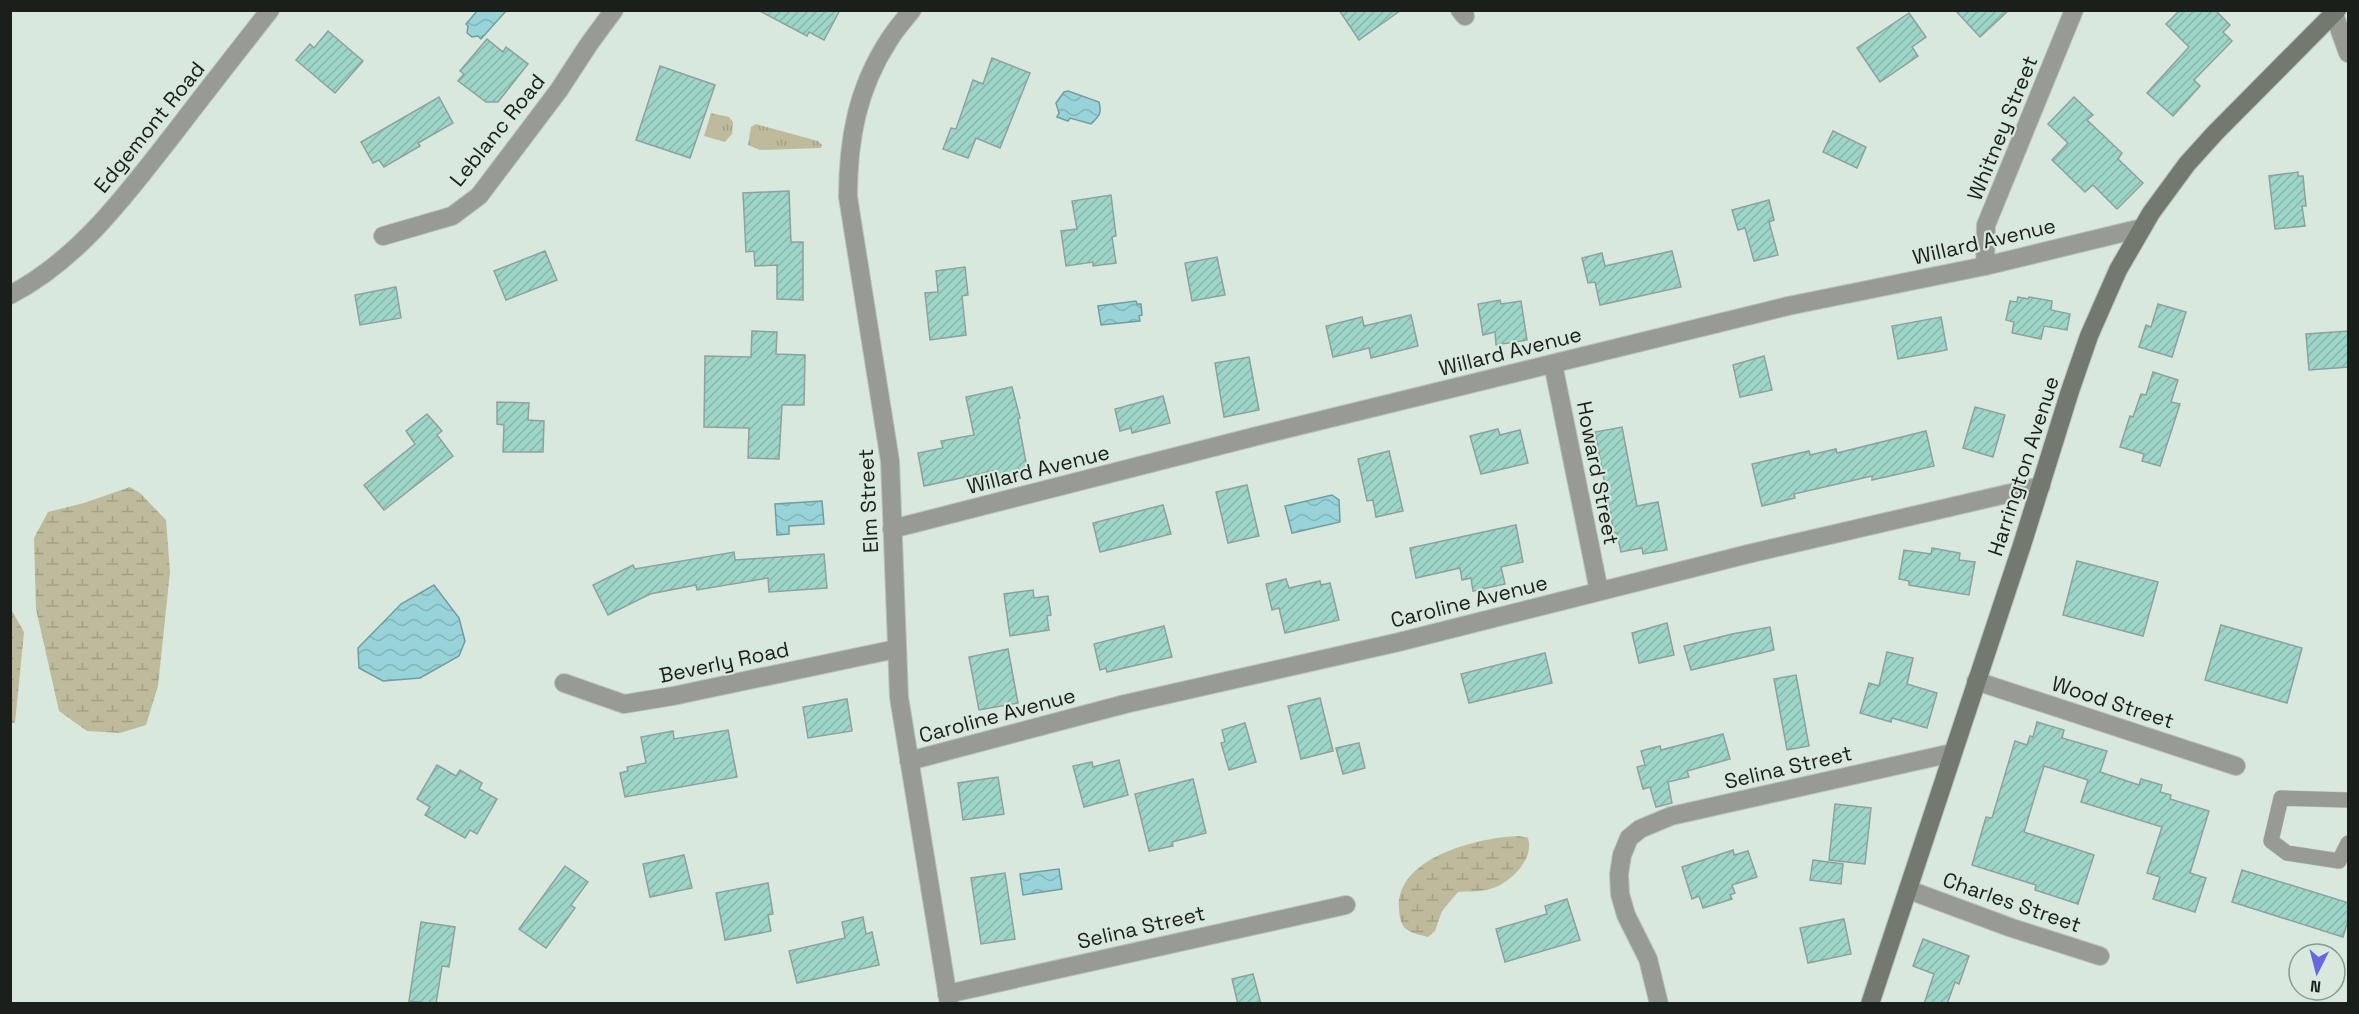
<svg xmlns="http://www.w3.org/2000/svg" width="2359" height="1014" viewBox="0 0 2359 1014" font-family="'Space Grotesk',sans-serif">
<defs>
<pattern id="grass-tufts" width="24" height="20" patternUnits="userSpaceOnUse" patternTransform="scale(1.5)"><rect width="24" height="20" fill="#bebb9c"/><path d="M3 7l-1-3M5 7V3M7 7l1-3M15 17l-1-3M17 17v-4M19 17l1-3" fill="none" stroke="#a3a086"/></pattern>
<pattern id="wetland-marsh" width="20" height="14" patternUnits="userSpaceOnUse" patternTransform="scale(1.5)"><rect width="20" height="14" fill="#bebb9c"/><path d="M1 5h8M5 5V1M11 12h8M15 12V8" fill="none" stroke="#a3a086"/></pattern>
<pattern id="water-waves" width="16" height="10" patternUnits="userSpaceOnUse" patternTransform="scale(1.5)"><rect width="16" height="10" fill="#97d3d8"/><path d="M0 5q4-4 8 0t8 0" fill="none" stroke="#82b5b9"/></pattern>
<pattern id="building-hatch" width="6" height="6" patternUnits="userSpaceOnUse" patternTransform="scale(1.5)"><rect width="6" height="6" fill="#9dd6c8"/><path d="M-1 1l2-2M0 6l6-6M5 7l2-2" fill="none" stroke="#87b7ab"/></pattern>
</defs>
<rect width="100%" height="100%" fill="#d8e8dc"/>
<g fill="url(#grass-tufts)">
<path d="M711 113 729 117 733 122 732 134 725 142 704 136Z"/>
<path d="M756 124 818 141 822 145 821 148 760 150 748 145 751 127Z"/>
</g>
<g fill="url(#wetland-marsh)">
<path d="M130 487 140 493 166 520 170 572 158 686 146 725 120 733 87 731 59 711 36 609 34 538 48 512 84 503Z"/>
<path d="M11 609 24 632 15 723H10Z"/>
<path d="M1519 836 1528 838C1535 860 1508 886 1487 890 1478 892 1467 891 1458 892L1442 911 1435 931 1428 937C1408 932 1400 931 1399 908 1396 857 1480 837 1519 836Z"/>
</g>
<g fill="url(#water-waves)" stroke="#729d9f" stroke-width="1.5">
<path d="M478 10 506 11 481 39 478 36 472 37 467 33 468 26 466 24Z"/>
<path d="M1068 91 1099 102C1102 114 1099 116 1091 124L1070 118 1068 121 1057 117 1059 113 1056 103 1064 92Z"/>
<path d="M1136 301 1137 304H1141L1142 315 1139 316 1140 321 1101 325 1098 306Z"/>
<path d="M1332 495 1339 500 1340 522 1292 533 1285 506Z"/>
<path d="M822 501 824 524 789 526V534L777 535 775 504Z"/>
<path d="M434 585 459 618 465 641 459 656 420 678 383 681 359 668 358 648 401 604Z"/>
<path d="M1059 869 1062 889 1023 895 1020 874Z"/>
</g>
<g fill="url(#building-hatch)" stroke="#8ea19c" stroke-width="1.5">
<path d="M758 10H840L824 40 809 32 807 36Z"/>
<path d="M1339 10H1401L1359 40Z"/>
<path d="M1955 10H2009L1980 37Z"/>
<path d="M2180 10H2215L2230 25 2223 32 2232 41 2194 80 2200 86 2173 116 2147 93 2189 47 2166 24Z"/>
<path d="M1909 13 1926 37 1912 47 1918 56 1880 82 1857 48Z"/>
<path d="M328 31 363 61 335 93 296 60 310 44 314 48Z"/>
<path d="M487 39 503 52 506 47 528 64 498 102H486L458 81 464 74 460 71Z"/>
<path d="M992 58 1030 73 1000 148 976 138 968 158 943 149 951 128 956 129 973 80 983 84Z"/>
<path d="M660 66 715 85 690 158 636 140Z"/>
<path d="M439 97 453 123 418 143 420 146 384 167 379 160 373 163 361 142Z"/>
<path d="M2074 97 2093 115 2087 120 2122 153 2118 159 2143 183 2117 209 2093 185 2085 192 2052 160 2068 143 2048 124Z"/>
<path d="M1833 131 1866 147 1857 168 1823 152Z"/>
<path d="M2298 172V176H2303L2306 206H2302L2305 226 2275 229 2269 176Z"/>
<path d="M789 191 791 242H803V300L777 299V265L755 266 754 251 746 252 743 193Z"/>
<path d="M1111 195 1116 236 1112 237 1116 263 1093 266V262L1066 266 1061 231 1077 229 1072 201Z"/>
<path d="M1769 200 1774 220 1769 222 1778 255 1754 261 1745 228 1738 230 1732 210Z"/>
<path d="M545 251 557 280 506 300 494 271Z"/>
<path d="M1672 251 1681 287 1600 305 1595 282 1588 283 1582 258 1602 253 1605 266Z"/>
<path d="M1217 257 1225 295 1192 301 1185 263Z"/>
<path d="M965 267 968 295 962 296 966 335 930 340 925 293 938 292 936 271Z"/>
<path d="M396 287 401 318 360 325 355 295Z"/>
<path d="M2018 297 2028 299 2029 297 2052 301 2051 310 2070 314 2067 330 2044 326 2041 339 2012 333 2014 322 2006 320 2010 301 2017 302Z"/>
<path d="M1500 300 1501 304 1521 301 1527 340 1496 345 1495 332 1483 335 1478 304Z"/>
<path d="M2158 304 2186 312 2172 357 2139 347 2146 325 2151 327Z"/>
<path d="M1411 315 1418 346 1371 358 1369 348 1333 357 1326 326 1362 317 1364 326Z"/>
<path d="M1941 317 1947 350 1898 359 1892 326Z"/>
<path d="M752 331 777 332 776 354 805 355 804 405H782L779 459 748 458 749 428 704 427 705 356 751 357Z"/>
<path d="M2349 331V367L2309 370 2306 334Z"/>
<path d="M1764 356 1772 390 1740 397 1733 365Z"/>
<path d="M1249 357 1259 410 1224 417 1215 363Z"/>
<path d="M2153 372 2178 380 2171 402 2180 404 2160 466 2142 461 2144 454 2120 447 2130 416 2133 417 2141 394 2146 395Z"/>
<path d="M1012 387 1020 418 1018 419 1027 468 1016 470 1018 476 995 481 993 471 924 486 918 453 943 448 941 441 974 435 966 397Z"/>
<path d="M1163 396 1170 423 1132 433 1131 428 1120 431 1115 409Z"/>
<path d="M497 402 529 403 528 420 544 421 543 452H503L504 425 497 424Z"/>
<path d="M1975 407 2005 415 1993 457 1963 448Z"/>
<path d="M427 414 442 431 437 435 453 456 384 510 364 485 415 444 406 431Z"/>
<path d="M1622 427 1637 506 1658 502 1667 550 1643 554 1642 548 1621 552 1617 533H1614L1595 432Z"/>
<path d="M1498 429 1500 435 1520 430 1528 463 1481 474 1470 436Z"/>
<path d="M1926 431 1934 466 1872 480V476L1794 494 1795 498 1762 506 1752 464 1809 451 1810 455 1836 449 1837 453Z"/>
<path d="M1389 451 1403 511 1376 517 1373 500 1367 501 1358 459Z"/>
<path d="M1247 485 1259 536 1228 543 1216 492Z"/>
<path d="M1163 505 1171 534 1100 552 1093 523Z"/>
<path d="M1516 525 1523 562 1501 567 1505 584 1473 591 1471 578 1462 580 1460 568 1416 578 1410 548Z"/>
<path d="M1932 548 1960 553 1959 560 1975 562 1969 595 1909 585V581L1899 579 1904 550 1931 554Z"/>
<path d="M734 552 735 560 824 554 827 588 769 592 768 578 697 590 696 585 650 594 608 615 593 585 633 565 635 569Z"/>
<path d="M2077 561 2158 582 2143 636 2063 615Z"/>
<path d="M1286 579 1289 588 1320 581 1321 585 1330 583 1339 620 1285 633 1279 608 1272 610 1266 584Z"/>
<path d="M1033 590 1034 598 1048 596 1051 615 1047 616 1049 630 1010 636 1004 594Z"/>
<path d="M1667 623 1674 655 1639 663 1632 633Z"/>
<path d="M2221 625 2302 648 2287 703 2205 680Z"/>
<path d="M1164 626 1172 657 1107 672 1106 668 1100 670 1094 644Z"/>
<path d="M1770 627 1774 650 1691 670 1684 646 1732 634Z"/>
<path d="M1008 649 1018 703 979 710 969 657Z"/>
<path d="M1887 652 1913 658 1907 684 1937 693 1927 728 1892 718 1891 722 1860 713 1869 683 1879 686Z"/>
<path d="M1545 653 1552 683 1469 703 1461 674Z"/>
<path d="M1796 675 1809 746 1787 750 1774 679Z"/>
<path d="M1320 698 1333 751 1301 759 1288 706Z"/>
<path d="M847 699 852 731 808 738 803 707Z"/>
<path d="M2037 722 2064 730 2062 738 2107 751 2100 772 2139 785 2141 779 2162 785 2160 792 2171 795 2170 799 2209 811 2190 873 2206 878 2195 912 2153 899 2160 877 2147 873 2162 827 2081 802 2088 780 2044 766 2024 832 2094 855 2078 904 2035 890 2036 885 1972 865 1986 817 1992 818 2015 741 2027 745 2030 736 2033 737Z"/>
<path d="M1245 723 1256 762 1229 770 1221 743 1225 742 1222 730Z"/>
<path d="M728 730 737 777 625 797 620 773 628 771 627 767 646 763 641 737 673 731 674 739Z"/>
<path d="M1723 734 1730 759 1687 771 1689 777 1668 782 1672 803 1656 807 1650 787 1643 789 1637 767 1645 765 1641 751 1660 746 1661 750Z"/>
<path d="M1359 743 1365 768 1343 774 1336 748Z"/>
<path d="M1119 760 1128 795 1084 807 1073 766 1092 762 1093 767Z"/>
<path d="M437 765 456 776 460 770 482 783 479 789 497 799 477 834 470 830 465 838 425 815 430 807 417 799Z"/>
<path d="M998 777 1004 814 963 820 958 783Z"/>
<path d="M1193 779 1206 833 1172 842 1173 846 1149 851 1135 794Z"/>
<path d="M1835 804 1871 808 1865 864 1829 860Z"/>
<path d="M1733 850 1734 855 1748 851 1757 877 1732 885 1735 893 1730 895 1732 899 1703 908 1699 896 1692 899 1682 867Z"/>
<path d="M684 855 692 888 650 897 643 864Z"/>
<path d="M1813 860 1843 864 1841 884 1810 880Z"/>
<path d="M565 866 588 882 571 905 575 908 546 948 519 929Z"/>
<path d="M2242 870 2349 903V917L2343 937 2232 902Z"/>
<path d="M1005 873 1015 939 981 944 971 878Z"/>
<path d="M768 883 773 914 768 915 771 931 725 940 716 893Z"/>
<path d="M1567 899 1580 940 1505 962 1496 929 1547 914 1545 906Z"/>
<path d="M863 917 866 934 872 932 879 965 797 983 789 951 845 938 842 922Z"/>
<path d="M1844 919 1851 954 1808 963 1800 928Z"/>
<path d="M421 922 455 927 449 967 442 966 436 1004 409 1001Z"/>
<path d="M1923 939 1969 956 1959 984 1955 982 1947 1004H1924L1934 974 1913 966Z"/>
<path d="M1253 974 1261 1004H1238L1232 979Z"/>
</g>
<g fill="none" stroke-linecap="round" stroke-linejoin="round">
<defs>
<path id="lane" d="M2348 800 2281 798 2271 841 2287 853 2339 861 2348 843"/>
<g id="street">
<path d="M912 10C904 20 895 30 889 40 857 89 848 140 848 197L890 461 899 697 949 1004"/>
<path d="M1460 10 1465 16"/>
<path d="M2334 14 2348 53"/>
<path d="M383 236 452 216 479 196 559 90 589 44 614 10"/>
<path d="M1985 266 1986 225 2074 10"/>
<path d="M10 295C79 259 125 196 172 136 204 94 237 52 270 10"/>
<path d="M1553 364 1599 591"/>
<path d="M892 529 1253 437 1788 306 1985 266 2142 228"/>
<path d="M1976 681 2236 766"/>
<path d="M564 683 624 704 673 696 896 649"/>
<path d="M909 761 1125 704 1399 642 1748 554 2041 486"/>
<path d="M1909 890 2012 928 2100 956"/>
<path d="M947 994 1346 905"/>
<path d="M1659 1004 1648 959 1626 915 1620 894 1619 874 1622 855 1629 838 1640 829 1671 816 1952 753"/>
</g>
<path id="secondary" d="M1870 1004 2022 545 2070 391 2089 336 2118 270 2151 213 2187 164 2215 133 2337 10"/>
</defs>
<use href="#lane" stroke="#b6c4b9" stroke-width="16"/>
<use href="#street" stroke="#b6c4b9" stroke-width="20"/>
<use href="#secondary" stroke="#b6c4b9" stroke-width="20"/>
<use href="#lane" stroke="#989b94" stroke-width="15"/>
<use href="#street" stroke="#989b94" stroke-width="18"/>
<use href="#secondary" stroke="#74796f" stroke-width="18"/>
</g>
<g text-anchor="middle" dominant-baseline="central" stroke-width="4.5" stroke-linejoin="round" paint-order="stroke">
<g font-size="21" fill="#1a1f1b" stroke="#d8e8dc">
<text transform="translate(149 127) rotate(-51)">Edgemont Road</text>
<text transform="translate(2002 128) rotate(-68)">Whitney Street</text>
<text transform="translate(497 130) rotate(-51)">Leblanc Road</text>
<text transform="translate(1984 241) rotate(-13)">Willard Avenue</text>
<text transform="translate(1510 351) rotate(-14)">Willard Avenue</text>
<text transform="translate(2023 466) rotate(-72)">Harrington Avenue</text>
<text transform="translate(1038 469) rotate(-14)">Willard Avenue</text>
<text transform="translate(1598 473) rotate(79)">Howard Street</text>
<text transform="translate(868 501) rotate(-93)">Elm Street</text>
<text transform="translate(1469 601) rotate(-14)">Caroline Avenue</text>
<text transform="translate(724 662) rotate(-12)">Beverly Road</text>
<text transform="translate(2113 702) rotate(18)">Wood Street</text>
<text transform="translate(997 715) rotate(-15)">Caroline Avenue</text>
<text transform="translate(1788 767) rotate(-13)">Selina Street</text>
<text transform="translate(2012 902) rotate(19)">Charles Street</text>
<text transform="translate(1141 927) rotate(-13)">Selina Street</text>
</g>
</g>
<rect width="2359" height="1014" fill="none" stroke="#1a1f1b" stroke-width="24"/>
<g transform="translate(2317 972) rotate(186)"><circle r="28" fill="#d8e8dc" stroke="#8c988f" stroke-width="1.5"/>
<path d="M0-4.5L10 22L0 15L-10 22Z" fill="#6668e1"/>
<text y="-9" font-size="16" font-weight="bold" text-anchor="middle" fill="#1a1f1b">N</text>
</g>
</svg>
